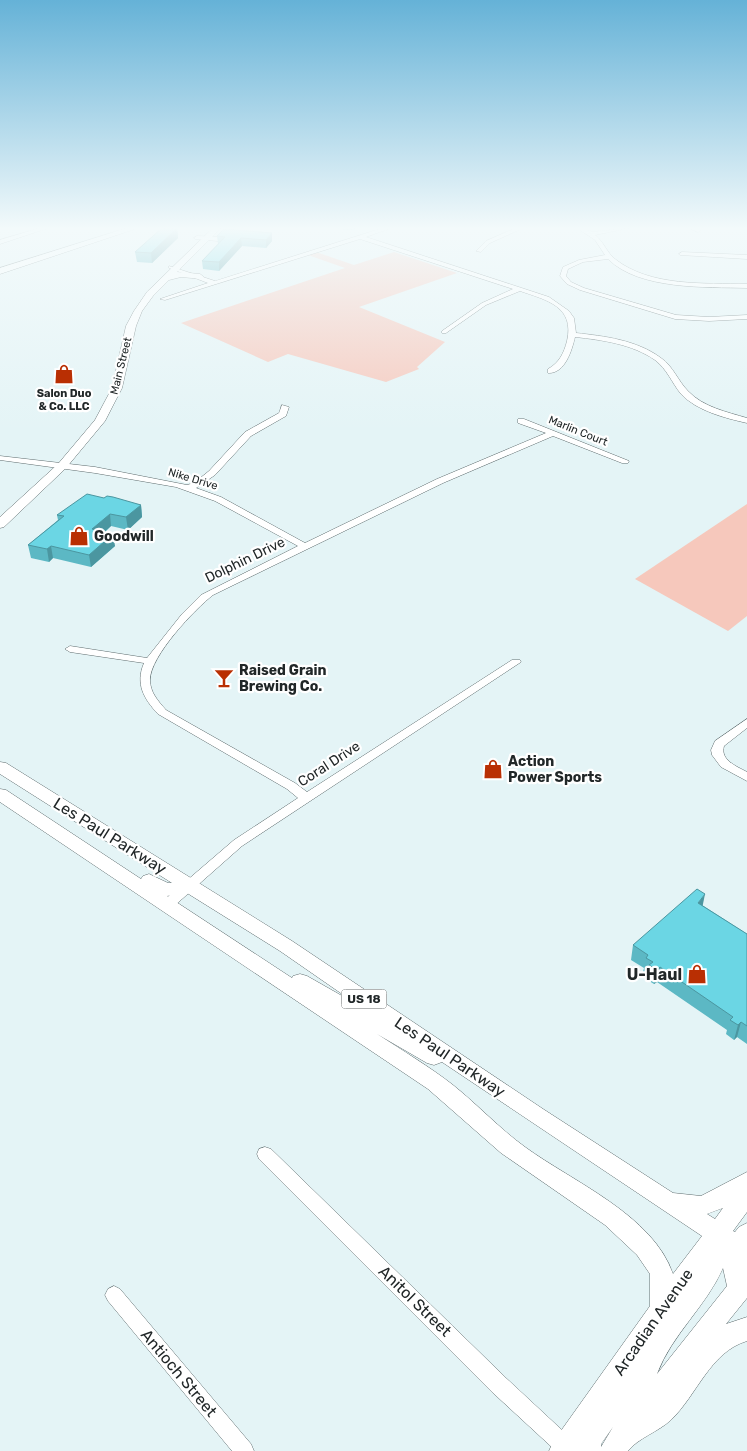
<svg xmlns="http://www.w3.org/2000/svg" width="747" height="1451" viewBox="0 0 747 1451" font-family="Rubik,sans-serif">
<rect width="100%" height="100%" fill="#e4f4f6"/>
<g fill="#f6c8bc">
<path d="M316 252 354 265 394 252 457 273 359 307 445 342 417 367 419 369 386 382 288 354 268 362 181 323 345 268 308 255Z"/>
<path d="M747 504V616L728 631 635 579Z"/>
</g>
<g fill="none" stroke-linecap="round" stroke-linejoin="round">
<defs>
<g id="minor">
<path d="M40 228H48L0 244V240Z"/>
<path d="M383 228H391L366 237 549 297 569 311 574 318 576 333C604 336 637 340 661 358 673 366 678 381 688 391 703 407 727 412 747 418V423C725 418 697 411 681 394 672 383 667 369 655 360 632 344 602 340 575 337 572 350 565 374 548 373V369C559 363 564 353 567 341 575 306 546 300 520 291L486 305 446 333H442V331L482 303 513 289 360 239 165 300 160 299 208 283 169 268V266L215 281Z"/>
<path d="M516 228H523L490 243 481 252 476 251 486 241Z"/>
<path d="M577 228H584L592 232 629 228 595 235C604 242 607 253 615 259 650 287 705 283 747 284V288C706 287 639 290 608 259L583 262 568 269 566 276 571 282 584 288 676 315 709 317 747 315V319L709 321 675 319 580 290 567 284 560 276 563 267 579 260 605 255 595 240Z"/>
<path d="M689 228H697L701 230 698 232Z"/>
<path d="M197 236 218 237 221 239 218 241 195 239 194 238Z"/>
<path d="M682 252 747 255V259L680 255 679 254Z"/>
<path d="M282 405 289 407 286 416 251 436 215 475 196 488 221 497 305 543 437 479 546 433 518 423V419H524L629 461 628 463H622L553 436 443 483 213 595C195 609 150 656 150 680 150 692 158 701 166 710L295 783 307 792 512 660H520L521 662 242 846 173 907 168 909 163 907 161 904 163 901 234 840 298 798 287 789 158 714C144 699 135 684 144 663L70 652 65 649 70 646 147 658 182 614 201 595 298 546 215 501 176 487 95 473 0 460V456L95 467 187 485 194 483 209 471 245 432 279 413Z"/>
<path d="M747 719V728L724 746C720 760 736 766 747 772V781L721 767 712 755 711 750 715 741Z"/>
<path d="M265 1147 271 1149 506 1378 577 1444 580 1451H556L492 1392 259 1159 257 1154 259 1149Z"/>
<path d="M114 1286 120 1289 251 1444 254 1451H232L108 1301 105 1295 108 1289Z"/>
</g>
<g id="major">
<path d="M127 228H138L0 274V268Z"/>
<path d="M213 228H221L177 272 200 274 204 277 203 279 181 277 169 280 153 296 142 311 136 326 122 388 105 421 66 468 4 527 0 528V517L58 464 95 420 112 388 126 326 134 311 147 292Z"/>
<path d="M0 762 6 763 292 941 543 1109 673 1193 701 1196 747 1172V1212L733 1231 735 1232 739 1227 747 1223V1298L726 1324 747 1317V1341C710 1352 697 1395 671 1420 658 1432 638 1438 628 1451H549L553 1442 650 1306V1274L637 1255 605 1225 501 1153 428 1089 0 802V789L6 790 141 879 143 876 149 874 168 883H172L0 774ZM187 893 280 951 358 1005 307 976 300 974 293 976 292 978 167 896ZM377 1034 427 1063 434 1065 442 1062 702 1236 673 1274C653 1215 573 1182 525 1147 500 1129 478 1105 453 1085 430 1067 403 1051 377 1034ZM723 1208 715 1219 707 1214ZM723 1268 727 1286 657 1374C672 1334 706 1307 723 1268ZM613 1427 601 1447V1444Z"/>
</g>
</defs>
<use href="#minor" stroke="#5e6c6e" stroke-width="1"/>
<use href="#major" stroke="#5e6c6e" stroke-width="1"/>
<use href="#minor" fill="#fff" fill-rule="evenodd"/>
<use href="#major" fill="#fff" fill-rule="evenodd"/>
</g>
<g fill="#5cb8c4">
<path d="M177 228 178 238 152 263 137 262 135 252Z"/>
<path d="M336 228H360L352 230H344Z"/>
<path d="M224 229 272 241 266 248 242 246 219 271 203 269 202 261 218 244 217 236Z"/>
<path d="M104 498 141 505 142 517 128 530 111 526 105 532 115 546 91 567 53 558 49 562 31 558 28 545 58 520 57 515Z"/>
<path d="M702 905 747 934V1044L737 1037 734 1040 726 1034 727 1030 657 982 654 984 646 979 647 975 643 972 644 968 631 960 633 945Z"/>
</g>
<g fill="#4b96a0">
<path d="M177 228 178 238 152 263 151 253Z"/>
<path d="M352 228H360L352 230Z"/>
<path d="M272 233V241L266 248V240Z"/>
<path d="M241 238 242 246 219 271V262Z"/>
<path d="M141 505 142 517 128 530 126 517Z"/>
<path d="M110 514 111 526 94 541 92 529Z"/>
<path d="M113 534 115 546 91 567 89 555Z"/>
<path d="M51 546 53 558 49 562 47 549Z"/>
<path d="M705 894 702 909 698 903Z"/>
<path d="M660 967 657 982 654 984 657 970Z"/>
<path d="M741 1022 737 1037 734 1040 738 1025Z"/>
</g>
<g fill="#6bd6e4" stroke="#4b96a0">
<path d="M162 228H177L151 253 135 252Z"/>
<path d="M224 229 272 233 266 240 241 238 219 262 202 261 225 237 217 236Z"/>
<path d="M87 494 104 498 107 496 113 497 141 505 126 517 110 514 92 529 113 534 89 555 51 546 47 549 28 545 64 516 57 515Z"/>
<path d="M697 889 705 894 698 903 747 934V1026L741 1022 738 1025 730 1020 733 1017 660 967 657 970 649 965 653 962 646 958 648 955 633 945Z"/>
</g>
<linearGradient id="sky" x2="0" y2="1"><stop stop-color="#65b2d7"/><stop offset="0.53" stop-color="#f3fafb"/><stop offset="1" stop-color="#f3fafb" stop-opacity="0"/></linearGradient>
<rect width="747" height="431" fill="url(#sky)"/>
<defs>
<symbol id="shop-bare" viewBox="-9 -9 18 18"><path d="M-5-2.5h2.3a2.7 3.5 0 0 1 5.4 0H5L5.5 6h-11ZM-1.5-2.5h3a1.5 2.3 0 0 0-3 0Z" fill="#b92f03" stroke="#fff" stroke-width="2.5" paint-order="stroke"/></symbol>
<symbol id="bar-bare" viewBox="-9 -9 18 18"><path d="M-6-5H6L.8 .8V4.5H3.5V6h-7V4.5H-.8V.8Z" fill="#b92f03" stroke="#fff" stroke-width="2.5" paint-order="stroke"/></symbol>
</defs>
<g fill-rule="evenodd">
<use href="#shop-bare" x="50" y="360" width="28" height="28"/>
<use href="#shop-bare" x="65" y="522" width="28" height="28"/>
<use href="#bar-bare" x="210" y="664" width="28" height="28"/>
<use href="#shop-bare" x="479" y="755" width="28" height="28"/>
<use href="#shop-bare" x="683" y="960" width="28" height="28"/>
</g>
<g text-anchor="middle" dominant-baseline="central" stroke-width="4.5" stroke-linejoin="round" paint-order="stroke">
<g font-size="11" fill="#212728" stroke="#fff">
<text transform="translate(121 366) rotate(-76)">Main Street</text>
<text transform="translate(578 431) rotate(22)">Marlin Court</text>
<text transform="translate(193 479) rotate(17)">Nike Drive</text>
</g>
<g font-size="11" font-weight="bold" fill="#212728" stroke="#fff">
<text x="64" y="393">Salon Duo<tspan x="64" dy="13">&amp; Co. LLC</tspan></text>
</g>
<rect fill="#fff" stroke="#646868" stroke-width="1" x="341.5" y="989.5" width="45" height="19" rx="4"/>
<g font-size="12" font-weight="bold" fill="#212728">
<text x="364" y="999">US 18</text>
</g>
<g font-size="14" font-weight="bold" fill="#212728" stroke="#fff" text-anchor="start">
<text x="94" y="536">Goodwill</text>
<text x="239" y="670">Raised Grain<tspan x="239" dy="16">Brewing Co.</tspan></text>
<text x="508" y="761">Action<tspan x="508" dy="16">Power Sports</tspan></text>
</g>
<g font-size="14" fill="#212728" stroke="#fff">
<text transform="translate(245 560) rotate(-26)">Dolphin Drive</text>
<text transform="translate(329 764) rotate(-33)">Coral Drive</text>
</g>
<g font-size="16" fill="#212728" stroke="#fff">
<text transform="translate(110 836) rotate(32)">Les Paul Parkway</text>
<text transform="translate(450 1057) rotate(34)">Les Paul Parkway</text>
<text transform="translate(415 1301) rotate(44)">Anitol Street</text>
<text transform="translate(653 1322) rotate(-55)">Arcadian Avenue</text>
<text transform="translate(179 1373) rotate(50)">Antioch Street</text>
</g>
<g font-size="16" font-weight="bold" fill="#212728" stroke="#fff" text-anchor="end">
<text x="682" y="974">U-Haul</text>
</g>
</g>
</svg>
